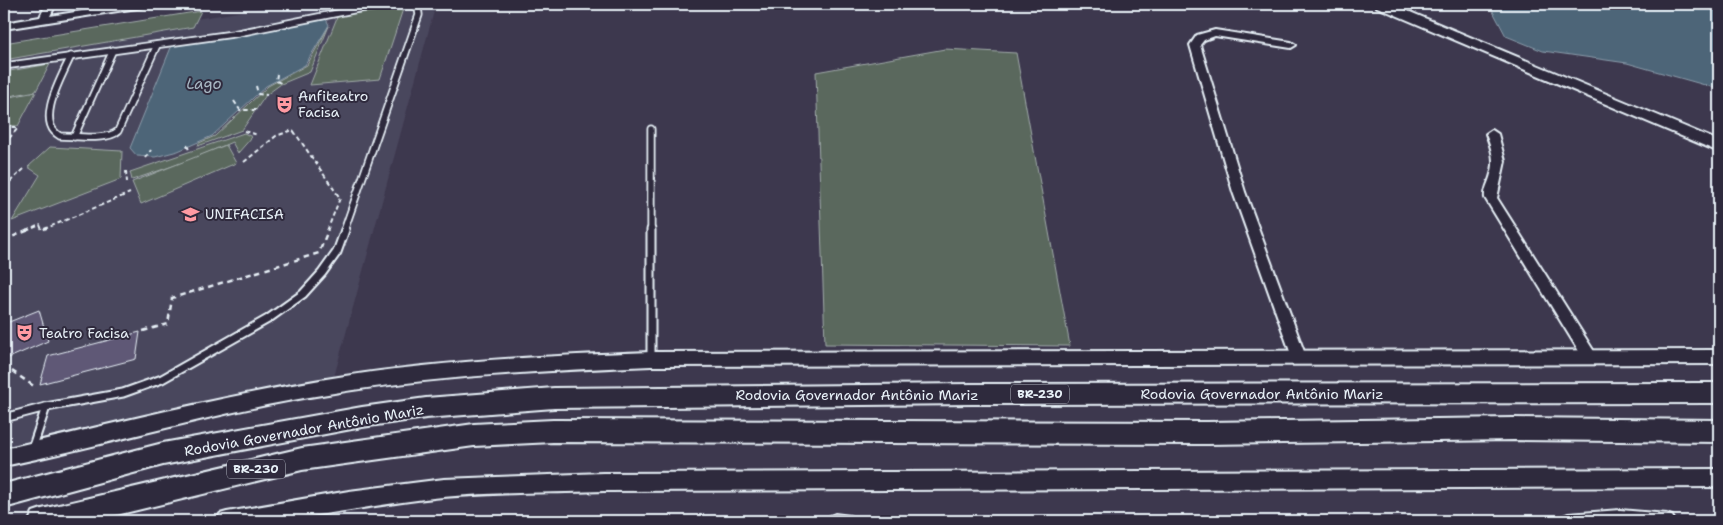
<svg xmlns="http://www.w3.org/2000/svg" width="1723" height="525" viewBox="0 0 1723 525" font-family="'Shantell Sans',sans-serif">
<rect width="100%" height="100%" fill="#3d384e"/>
<filter id="ink" filterUnits="userSpaceOnUse"><feTurbulence type="fractalNoise" baseFrequency=".02" numOctaves="2"/><feDisplacementMap in="SourceGraphic" scale="10" xChannelSelector="R" yChannelSelector="G"/><feConvolveMatrix kernelMatrix="1 2 1 2 8 2 1 2 1" color-interpolation-filters="sRGB"/></filter>
<g filter="url(#ink)">
<path fill="#4a465d" d="M286 4H436L334 377 4 456V51Z"/>
<g fill="#5a675d" stroke="#a1acaa">
<path d="M403 9 380 79 310 85 338 15Z"/>
<path d="M201 11 193 27 4 60V43Z"/>
<path d="M329 26 310 72 281 84 266 95 242 130 198 146 199 143 215 136 268 86 307 65Z"/>
<path d="M945 49 1016 53 1070 346 825 344 816 72Z"/>
<path d="M50 64 36 91 4 97V72Z"/>
<path d="M36 92 18 126 4 125V98Z"/>
<path d="M244 133 252 137 238 153 232 142 190 160 132 180 130 172Z"/>
<path d="M226 145 236 163 141 204 132 182Z"/>
<path d="M50 147 122 151 121 179 12 221 40 175 28 167Z"/>
</g>
<g fill="#4d6578" stroke="#8b9dab">
<path d="M1489 4H1719V89L1627 63 1543 51 1506 36Z"/>
<path d="M326 19 329 25 305 65 266 86 212 136 178 151 155 157 137 156 130 148 172 45Z"/>
</g>
<g fill="#5f5976" stroke="#e8f1f8">
<path d="M39 310 48 341 4 360V324Z"/>
<path d="M140 332 136 359 40 384 48 356Z"/>
</g>
<g fill="none" stroke-linecap="round" stroke-linejoin="round">
<defs>
<g id="service-far1">
<path d="M71 56C63 75 34 122 60 136 75 136 108 141 118 131L157 45"/>
<path d="M4 66 233 34 383 4"/>
<path d="M651 129V231"/>
<path d="M74 137 113 50"/>
<path d="M344 231 419 15 418 8 412 4"/>
</g>
<g id="service">
<path d="M651 230V359"/>
<path d="M4 418 46 407 123 393 162 379 268 319 303 294 322 273 337 252 345 230"/>
<path d="M32 449 46 407"/>
</g>
<g id="minor">
<path d="M46 4H56L50 16 126 4H148L143 7 4 29V23L40 17Z"/>
<path d="M1215 30 1291 42 1296 45 1291 48 1215 36 1204 40 1200 45 1245 192 1306 357 1304 361 1299 363 1294 361 1292 357 1233 192 1190 45 1197 35Z"/>
<path d="M1492 130 1498 134 1505 161 1497 198 1595 353 1597 357 1595 361 1590 363 1585 361 1485 198C1484 189 1489 183 1491 174 1496 161 1491 147 1486 134Z"/>
<path d="M1620 510 1667 514 1672 516 1675 521H1560L1563 516 1568 514Z"/>
<path d="M835 514 850 516 853 521H827L830 516Z"/>
</g>
<g id="tertiary">
<path d="M1375 4H1391L1719 141V152L1377 7Z"/>
<path d="M1719 350V364L651 366C543 371 435 376 328 394 218 411 112 444 4 466V449C111 424 218 397 326 379 434 361 542 356 651 352Z"/>
<path d="M1719 469V487L603 491C550 493 496 492 443 497 368 504 293 525 217 521L220 514 227 512 349 491 444 479 603 473Z"/>
</g>
<g id="trunk">
<path d="M1719 383V403L972 404 554 408 426 418 362 427 163 465 4 508V484L163 443 362 407 426 398 554 388 972 384Z"/>
<path d="M1514 418 1719 420V442L1514 440 1207 444 553 442 474 446 302 470 92 521H29L33 512 42 509 302 448 474 424 553 420 1207 422Z"/>
</g>
</defs>
<use href="#service-far1" stroke="#e8f1f8" stroke-width="9"/>
<use href="#service" stroke="#e8f1f8" stroke-width="11"/>
<use href="#minor" stroke="#e8f1f8" stroke-width="4"/>
<use href="#tertiary" stroke="#e8f1f8" stroke-width="4"/>
<use href="#trunk" stroke="#e8f1f8" stroke-width="4"/>
<g stroke="#e8f1f8" stroke-width="2" stroke-dasharray="4.5 3" stroke-linecap="butt">
<path d="M277 74 276 81 283 84"/>
<path d="M256 86 258 94 267 95"/>
<path d="M234 101 240 110H257"/>
<path d="M4 127H19"/>
<path d="M244 131 258 135"/>
<path d="M4 144 19 127"/>
<path d="M187 145 189 150"/>
<path d="M145 158 151 150"/>
<path d="M244 162 276 136 293 130 340 198 327 231"/>
<path d="M126 171 127 182"/>
<path d="M4 187 24 169"/>
<path d="M26 231 40 225 42 230 130 193"/>
</g>
<g stroke="#e8f1f8" stroke-width="2.5" stroke-dasharray="5.5 4.5" stroke-linecap="butt">
<path d="M4 240 29 230"/>
<path d="M143 331 168 324 172 298 319 253 328 230"/>
<path d="M12 371 35 387"/>
</g>
<use href="#service-far1" stroke="#2f2a3d" stroke-width="5.5"/>
<use href="#service" stroke="#2f2a3d" stroke-width="7"/>
<use href="#minor" fill="#2f2a3d" fill-rule="evenodd"/>
<use href="#tertiary" fill="#2f2a3d" fill-rule="evenodd"/>
<use href="#trunk" fill="#2f2a3d" fill-rule="evenodd"/>
</g>
</g>
<defs>
<symbol id="theatre-bare" viewBox="-9 -9 18 18"><path d="M-5-5.5Q0-4 5-5.5V0Q5 5 0 6Q-5 5-5 0ZM-3.3-2.5H-1v1.5H-3.3ZM1-2.5H3.3v1.5H1ZM-2.8 1Q0 5.5 2.8 1Z" fill="#ff9aa2" stroke="#2f2a3d" stroke-width="2.5" paint-order="stroke"/></symbol>
<symbol id="university-bare" viewBox="-9 -9 18 18"><path d="M0-5L7-2L0 1L-7-2ZM-4 1L0 2.5L4 1V4Q0 6-4 4Z" fill="#ff9aa2" stroke="#2f2a3d" stroke-width="2.5" paint-order="stroke"/></symbol>
</defs>
<g fill-rule="evenodd">
<use href="#theatre-bare" x="272" y="92" width="25" height="25"/>
<use href="#university-bare" x="178" y="202" width="25" height="25"/>
<use href="#theatre-bare" x="12" y="320" width="25" height="25"/>
</g>
<g text-anchor="middle" dominant-baseline="central" stroke-width="4" stroke-linejoin="round" paint-order="stroke">
<g fill="#2f2a3d" stroke="#b0b5c0" stroke-width="1">
<rect x="1011" y="384.5" width="58" height="19" rx="4"/>
<rect x="227" y="459.5" width="58" height="19" rx="4"/>
</g>
<g font-size="12" font-weight="bold" fill="#e8f1f8">
<text x="1040" y="394">BR-230</text>
<text x="256" y="469">BR-230</text>
</g>
<g font-size="14" fill="#e8f1f8" stroke="#2f2a3d" text-anchor="start">
<text x="298" y="96">Anfiteatro<tspan x="298" dy="16">Facisa</tspan></text>
<text x="205" y="214">UNIFACISA</text>
<text x="39" y="333">Teatro Facisa</text>
</g>
<g font-size="14" fill="#e8f1f8" stroke="#2f2a3d">
<text x="1262" y="394">Rodovia Governador Antônio Mariz</text>
<text x="857" y="395">Rodovia Governador Antônio Mariz</text>
<text transform="translate(304 430) rotate(-10)">Rodovia Governador Antônio Mariz</text>
</g>
<g font-size="15" font-style="italic" fill="#aab9c5" stroke="#2f2a3d">
<text x="204" y="84">Lago</text>
</g>
</g>
<rect width="1723" height="525" fill="none" stroke="#2f2a3d" stroke-width="20"/>
<rect x="10" y="10" width="1703" height="505" fill="none" stroke="#e8f1f8" stroke-width="2" filter="url(#ink)"/>
</svg>
